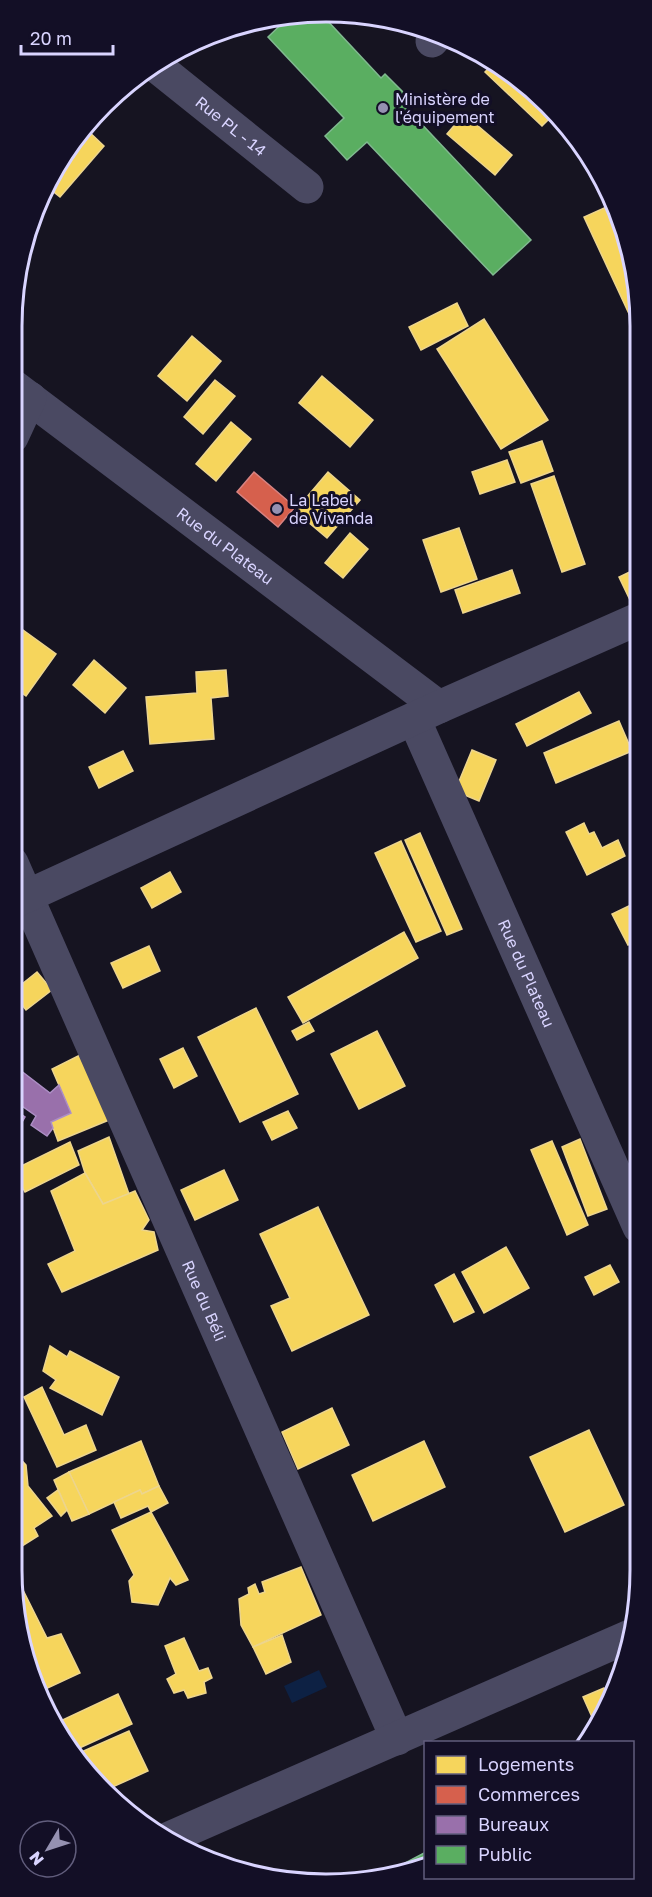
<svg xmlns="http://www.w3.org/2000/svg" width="652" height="1897" viewBox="0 0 652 1897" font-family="'Golos Text',sans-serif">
<rect width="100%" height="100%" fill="#161421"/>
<path fill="#0d2144" d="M319 1670 327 1687 292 1703 284 1686Z"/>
<g fill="#f6d55c" stroke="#edd58d" stroke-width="1.5">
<path d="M494 63 555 113 542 126 485 72Z"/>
<path d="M464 114 512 155 495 175 447 134Z"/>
<path d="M85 128 104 146 60 197 50 189 75 139Z"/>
<path d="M613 204 637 285V331L584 217Z"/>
<path d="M457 303 468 326 421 350 409 327Z"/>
<path d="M484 319 548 420 501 449 437 349Z"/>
<path d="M192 336 221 361 187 401 158 376Z"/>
<path d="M322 376 373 420 350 447 299 403Z"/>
<path d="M215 380 235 396 203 434 184 417Z"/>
<path d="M231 422 251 439 216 481 196 464Z"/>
<path d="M542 441 553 471 521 483 509 452Z"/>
<path d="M507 460 515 482 480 494 472 472Z"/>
<path d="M328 472 360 500 327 538 295 511Z"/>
<path d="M554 476 585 564 562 572 531 484Z"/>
<path d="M459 528 477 579 441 592 423 540Z"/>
<path d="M350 533 368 549 343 578 325 563Z"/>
<path d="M638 568V599L631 602 619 577Z"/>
<path d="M512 570 520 593 463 613 455 590Z"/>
<path d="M12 622 56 654 26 696 12 686Z"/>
<path d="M94 660 126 688 105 713 73 685Z"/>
<path d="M226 670 228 696 211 698 214 739 150 744 146 697 197 693 196 672Z"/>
<path d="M579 692 591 713 527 746 516 724Z"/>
<path d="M619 721 632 751 556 783 544 753Z"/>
<path d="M638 722V742L630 725Z"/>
<path d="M472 750 496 760 479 801 455 791Z"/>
<path d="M123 751 133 771 99 788 89 767Z"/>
<path d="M584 823 589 834 594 832 602 848 618 840 625 856 587 875 566 832Z"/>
<path d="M420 833 462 929 447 935 405 840Z"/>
<path d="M401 841 441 931 416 942 375 853Z"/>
<path d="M170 872 181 892 152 908 141 888Z"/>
<path d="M635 903 639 910V940L628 945 612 914Z"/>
<path d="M404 932 418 958 303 1023 288 997Z"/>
<path d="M149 946 160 971 123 988 111 963Z"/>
<path d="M37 972 52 990 26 1010 12 992Z"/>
<path d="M256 1008 298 1094 240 1122 198 1037Z"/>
<path d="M309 1022 314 1031 297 1040 292 1031Z"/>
<path d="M377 1031 405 1086 359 1109 331 1054Z"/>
<path d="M183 1048 197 1076 174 1088 160 1059Z"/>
<path d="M80 1055 109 1120 58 1141 51 1122 71 1113 52 1069Z"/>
<path d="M288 1111 297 1128 272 1140 263 1122Z"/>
<path d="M109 1137 129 1194 103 1204 85 1173 78 1151Z"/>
<path d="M580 1139 607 1209 588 1216 562 1147Z"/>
<path d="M552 1141 588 1225 567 1235 531 1150Z"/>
<path d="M70 1142 79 1165 25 1192 13 1170Z"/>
<path d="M224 1170 238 1200 195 1220 181 1190Z"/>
<path d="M85 1173 103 1204 135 1191 149 1220 142 1230 154 1232 158 1250 62 1292 48 1264 75 1251 51 1191Z"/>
<path d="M318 1207 369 1315 292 1351 271 1306 290 1298 260 1234Z"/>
<path d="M506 1247 529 1288 484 1313 462 1272Z"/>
<path d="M610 1265 619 1282 594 1295 585 1277Z"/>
<path d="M454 1274 474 1312 454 1322 435 1285Z"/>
<path d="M50 1346 67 1357 70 1351 119 1377 102 1415 50 1388 56 1380 43 1371Z"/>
<path d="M42 1387 64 1435 86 1425 96 1450 57 1467 24 1397Z"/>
<path d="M332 1408 349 1445 298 1469 282 1432Z"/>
<path d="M589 1430 624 1505 565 1532 530 1457Z"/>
<path d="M141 1441 159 1486 142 1494 140 1490 89 1514 69 1472Z"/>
<path d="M424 1441 445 1487 373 1521 352 1475Z"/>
<path d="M15 1453 26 1465 28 1486 52 1516 34 1528 38 1536 22 1546 16 1541 12 1543V1455Z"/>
<path d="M69 1472 89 1514 72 1521 54 1480Z"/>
<path d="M159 1486 168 1503 151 1512 148 1506 121 1518 114 1502 140 1490 142 1494Z"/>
<path d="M58 1490 67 1510 61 1516 47 1498Z"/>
<path d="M151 1512 188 1580 176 1585 170 1578 158 1605 132 1602 129 1581 134 1575 112 1530Z"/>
<path d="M301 1567 321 1615 253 1647 241 1625 239 1599 249 1594 248 1588 255 1584 259 1594 265 1592 262 1582Z"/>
<path d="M20 1584 47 1638 61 1634 80 1673 37 1693 15 1586Z"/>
<path d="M282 1635 291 1662 266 1674 253 1647Z"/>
<path d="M184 1638 199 1671 208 1668 212 1678 204 1682 206 1693 188 1698 184 1690 174 1693 167 1679 176 1674 165 1646Z"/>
<path d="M604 1688 609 1698 596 1726 583 1697Z"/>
<path d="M118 1694 132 1724 73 1751 56 1723Z"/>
<path d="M129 1731 148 1771 106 1790 96 1782 81 1752Z"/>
</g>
<path fill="#d6604d" stroke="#d78382" stroke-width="1.5" d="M254 472 295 507 278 527 237 492Z"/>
<path fill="#9970ab" stroke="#ac8ec4" stroke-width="1.5" d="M20 1070 50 1093 59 1085 71 1113 51 1122 53 1128 47 1136 31 1125 36 1116 16 1102 14 1109 25 1117 12 1139V1071Z"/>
<g fill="#5aae61" stroke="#80b990" stroke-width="1.5">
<path d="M291 15 324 17 381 78 385 74 405 94 399 100 531 240 493 275 367 142 347 160 325 136 344 118 268 37Z"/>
<path d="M426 1852V1866L411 1873 405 1863Z"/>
</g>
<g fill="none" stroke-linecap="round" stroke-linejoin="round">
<g stroke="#4a4962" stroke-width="33">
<path d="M432 41 437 35"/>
<path id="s1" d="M156 66 307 187"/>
<path id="s2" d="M12 385 439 707"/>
<path d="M12 437 30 398"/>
<path id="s3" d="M414 719 639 1227"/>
<path id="s4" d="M12 863 397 1739"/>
<path d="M12 903 439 707 638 619"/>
<path d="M169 1838 632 1635"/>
</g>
</g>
<g fill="#9591b1" stroke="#130f26" stroke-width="2">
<circle cx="383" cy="108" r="6"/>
<circle cx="277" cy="509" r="6"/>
</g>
<g text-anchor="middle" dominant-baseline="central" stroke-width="6" stroke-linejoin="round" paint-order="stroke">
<g font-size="16" fill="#d9d4ff" stroke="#130f26" text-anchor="start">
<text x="395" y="99">Ministère de<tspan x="395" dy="18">l'équipement</tspan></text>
<text x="289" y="500">La Label<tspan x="289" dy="18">de Vivanda</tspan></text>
</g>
<g font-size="16" fill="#d9d4ff" stroke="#130f26">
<text stroke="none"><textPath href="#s1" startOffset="96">Rue PL - 14</textPath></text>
<text stroke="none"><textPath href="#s2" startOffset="267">Rue du Plateau</textPath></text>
<text stroke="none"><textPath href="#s3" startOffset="278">Rue du Plateau</textPath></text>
<text stroke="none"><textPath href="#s4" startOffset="478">Rue du Béli</textPath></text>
</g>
</g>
<path d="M0 0H652V1897H0ZM326 22H326A304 304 0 0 1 630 326V1570A304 304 0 0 1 326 1874H326A304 304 0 0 1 22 1570V326A304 304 0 0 1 326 22Z" fill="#130f26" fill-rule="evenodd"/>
<path fill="none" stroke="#d9d4ff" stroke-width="3" d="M326 22H326A304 304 0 0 1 630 326V1570A304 304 0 0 1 326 1874H326A304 304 0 0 1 22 1570V326A304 304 0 0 1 326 22Z"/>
<rect x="424" y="1741" width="210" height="138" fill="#130f26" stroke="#625e7d" stroke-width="1.5"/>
<rect x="436" y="1756" width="30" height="18" fill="#f6d55c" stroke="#625e7d" stroke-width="1.5"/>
<text x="478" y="1771" font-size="18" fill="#d9d4ff">Logements</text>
<rect x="436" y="1786" width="30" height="18" fill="#d6604d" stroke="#625e7d" stroke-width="1.5"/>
<text x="478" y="1801" font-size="18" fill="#d9d4ff">Commerces</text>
<rect x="436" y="1816" width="30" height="18" fill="#9970ab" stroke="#625e7d" stroke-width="1.5"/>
<text x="478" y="1831" font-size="18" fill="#d9d4ff">Bureaux</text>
<rect x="436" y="1846" width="30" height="18" fill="#5aae61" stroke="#625e7d" stroke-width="1.5"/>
<text x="478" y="1861" font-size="18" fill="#d9d4ff">Public</text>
<g transform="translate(48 1849) rotate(231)"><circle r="28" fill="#130f26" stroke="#625e7d" stroke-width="1.5"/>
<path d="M0-4.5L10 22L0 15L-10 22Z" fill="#9591b1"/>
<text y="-9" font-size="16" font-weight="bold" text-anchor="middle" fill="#d9d4ff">N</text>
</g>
<path d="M21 45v9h92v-9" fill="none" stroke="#d9d4ff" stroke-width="3"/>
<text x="30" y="45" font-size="18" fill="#d9d4ff" stroke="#130f26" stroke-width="4.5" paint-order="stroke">20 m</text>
</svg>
